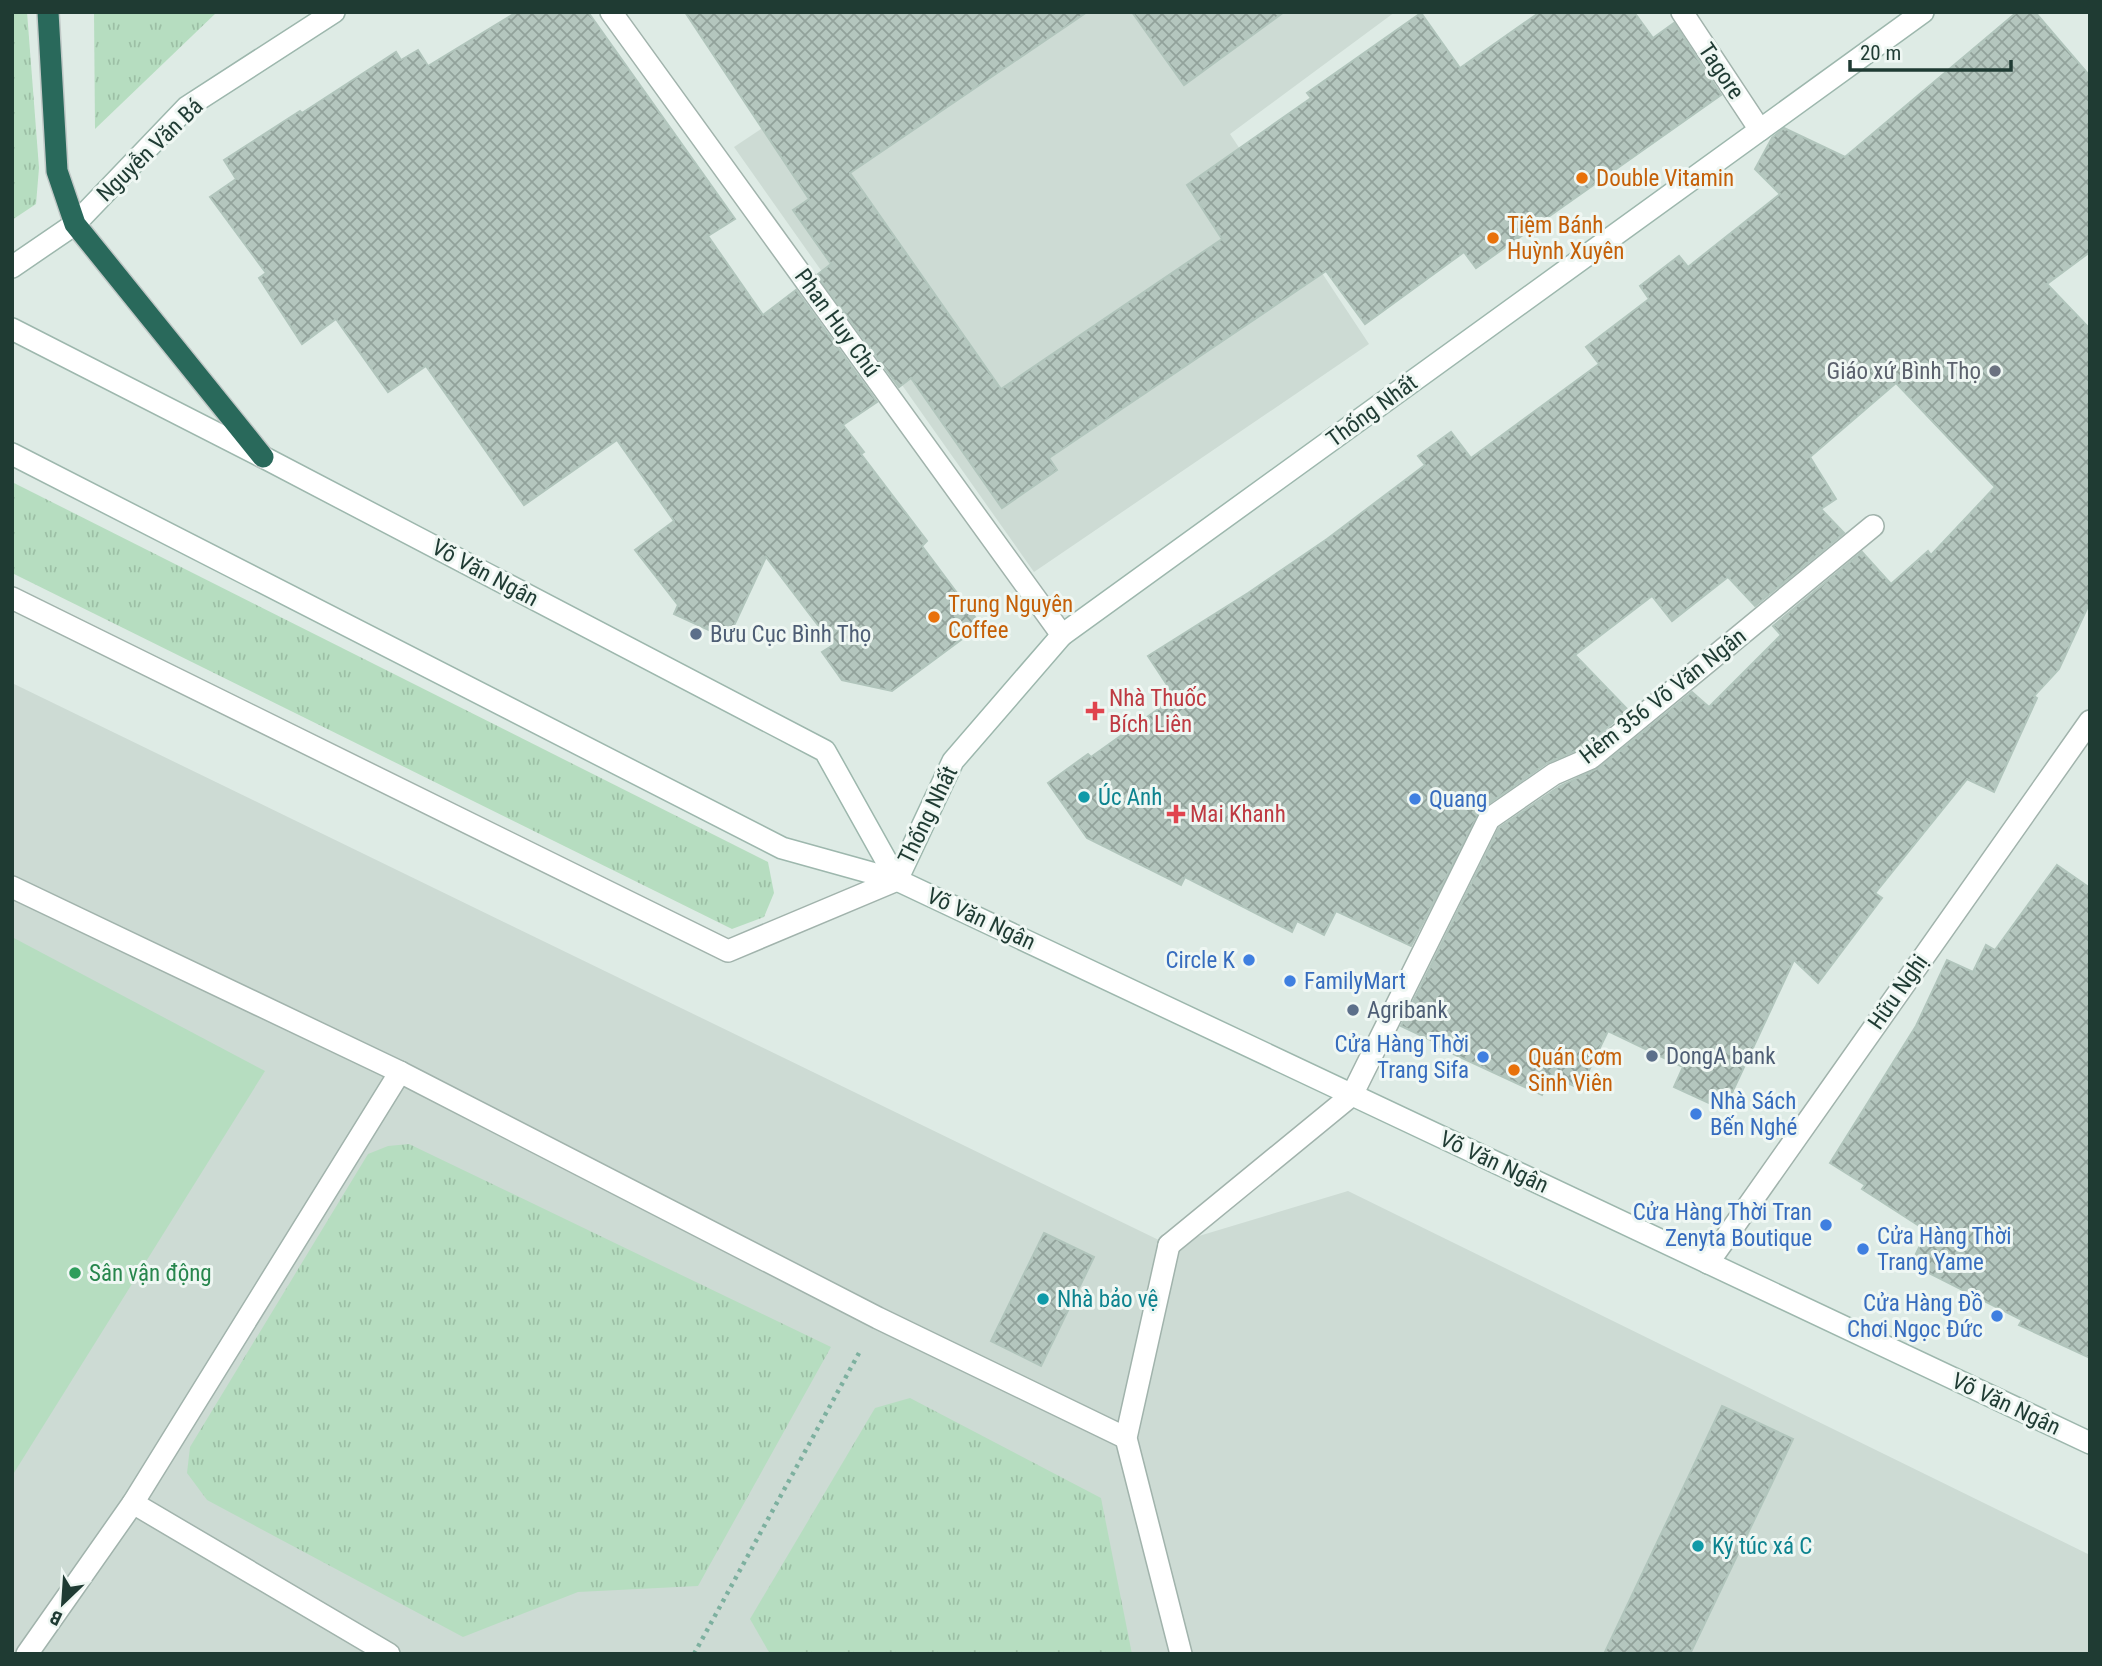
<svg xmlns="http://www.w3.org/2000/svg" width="2102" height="1666" viewBox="0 0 2102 1666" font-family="'Roboto Condensed',sans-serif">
<defs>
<pattern id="grass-tufts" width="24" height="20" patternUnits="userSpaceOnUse" patternTransform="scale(1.75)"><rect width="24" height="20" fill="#b6ddc0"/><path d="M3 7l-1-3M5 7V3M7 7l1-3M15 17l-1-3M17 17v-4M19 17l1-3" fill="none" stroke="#9cbfa5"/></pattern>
<pattern id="building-cross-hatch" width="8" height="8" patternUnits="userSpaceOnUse" patternTransform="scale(1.75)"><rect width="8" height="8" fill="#b4c6be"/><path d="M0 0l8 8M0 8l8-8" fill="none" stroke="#92a29b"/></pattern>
</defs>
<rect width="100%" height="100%" fill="#deebe5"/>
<g fill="#cddbd4">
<path d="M936 12H1395L1230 134 1369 344 1034 572 734 147Z"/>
<path d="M12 683 1169 1245 1348 1191 2090 1555V1654H12Z"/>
</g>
<g fill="url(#grass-tufts)">
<path d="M12 12H27L39 168 36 204 12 220Z"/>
<path d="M94 12H217L95 129Z"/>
<path d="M12 482 768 862 774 893 764 917 732 929 12 573Z"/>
<path d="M409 1144 831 1347 698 1586 578 1592 463 1637 207 1500 187 1473 190 1447 368 1154 388 1146Z"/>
<path d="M910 1398 1101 1498 1132 1654H770L750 1619 875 1408Z"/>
</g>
<path fill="#b6ddc0" d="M12 937 265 1071 12 1476Z"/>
<g fill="url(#building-cross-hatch)" stroke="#b1c5bc" stroke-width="2">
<path d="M517 12H588L735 219 708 236 763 315 796 290 877 402 843 425 864 452 861 454 927 541 922 546 981 625 892 691 842 680 822 652 833 645 766 557 731 632H713L674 614 678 605 635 550 674 521 617 440 524 505 426 366 388 392 336 319 302 344 259 278 266 273 210 197 236 179 224 160 300 111 302 113 396 52 401 60 418 50 428 66Z"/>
<path d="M685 12H1087L850 173 1001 389 1222 239 1187 185 1311 98 1307 93 1421 13 1460 68 1540 12H1634L1653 38 1674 23 1721 95 1476 268 1464 252 1365 324 1326 271 1049 458 1057 470 1002 508 911 378 899 387 817 275 831 264 793 210 809 199Z"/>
<path d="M1132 12H1284L1184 85Z"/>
<path d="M2017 12H2035L2090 76V252L2047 284 2090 329V602L2059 669 2034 696 2037 698 1994 792 1967 779 1875 893 1882 898 1818 983 1794 960 1724 1110 1674 1087 1683 1067 1608 1031 1580 1089 1551 1075 1542 1095 1436 1046 1437 1043 1401 1026 1499 828 1560 786 1599 768 1692 692 1709 707 1781 635 1773 626 1862 552 1891 584 1928 551 1931 555 1995 487 1896 383 1810 457 1836 499 1821 509 1844 533 1755 606 1728 577 1672 621 1652 596 1575 655 1628 710 1584 747 1547 763 1481 809 1411 946 1336 911 1324 935 1297 921 1292 932 1185 877 1181 885 1087 838 1048 783 1088 754 1091 757 1175 697 1148 656 1248 593 1327 539 1425 465 1418 456 1451 432 1471 458 1599 364 1586 347 1649 299 1640 286 1679 256 1688 267 1780 194 1755 169 1772 138 1784 128 1845 157Z"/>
<path d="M2057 865 2090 888V1358L2019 1325 2022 1320 1911 1264 1927 1231 1862 1189 1865 1185 1830 1163 1916 1026 1947 960 1973 972 1986 945 1995 950Z"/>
<path d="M1044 1233 1094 1257 1041 1366 991 1341Z"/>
<path d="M1722 1406 1793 1439 1690 1654H1604Z"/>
</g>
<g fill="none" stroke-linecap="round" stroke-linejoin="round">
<defs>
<g id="lane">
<path d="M12 887 400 1072 878 1318 1126 1438"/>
<path d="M1352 1095 1489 819 1554 774 1591 758 1873 526"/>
<path d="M1169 1245 1126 1438 1181 1654"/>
<path d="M133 1503 389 1654"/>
<path d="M27 1654 133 1503 400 1072"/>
</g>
<g id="street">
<path d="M611 12 1062 635"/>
<path d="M1682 12 1760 130"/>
<path d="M12 598 728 951 897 880"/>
<path d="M1169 1245 1352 1095"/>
<path d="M1708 1263 2090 721"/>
</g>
<g id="secondary">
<path d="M12 267 75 224 187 107 334 12"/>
<path d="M12 329 263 457 825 751 897 880"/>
<path d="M12 454 782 848 897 880 2090 1443"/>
<path d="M897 880 953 761 1062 635 1923 12"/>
</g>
<path id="highway" d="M48 12 57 171 75 224 263 457"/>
</defs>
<use href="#lane" stroke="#a1b3ac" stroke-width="24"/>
<use href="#street" stroke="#a1b3ac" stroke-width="24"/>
<use href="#secondary" stroke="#9db7ad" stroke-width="24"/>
<use href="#highway" stroke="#c0c8c6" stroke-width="24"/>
<path stroke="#7db09f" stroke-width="4.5" stroke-dasharray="3.5 5" stroke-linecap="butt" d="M694 1654 859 1353"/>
<use href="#lane" stroke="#fff" stroke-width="21"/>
<use href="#street" stroke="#fff" stroke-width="21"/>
<use href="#secondary" stroke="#fff" stroke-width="21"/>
<use href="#highway" stroke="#29695b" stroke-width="21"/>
</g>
<g fill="#e8710a" stroke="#eff7f3" stroke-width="2.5">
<circle cx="1582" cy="178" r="7"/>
<circle cx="1493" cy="238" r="7"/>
<circle cx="934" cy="617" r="7"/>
<circle cx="1514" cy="1070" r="7"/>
</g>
<circle fill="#6b7280" stroke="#eff7f3" stroke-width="2.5" cx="1995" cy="371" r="7"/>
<g fill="#5c6f8a" stroke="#eff7f3" stroke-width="2.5">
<circle cx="696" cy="634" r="7"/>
<circle cx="1353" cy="1010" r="7"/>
<circle cx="1652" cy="1056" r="7"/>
</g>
<g fill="#e0444e" stroke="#eff7f3" stroke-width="2.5">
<path d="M1091.5 700.5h7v7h7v7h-7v7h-7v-7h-7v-7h7z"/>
<path d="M1172.5 803.5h7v7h7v7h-7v7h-7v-7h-7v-7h7z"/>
</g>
<g fill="#0f9aa8" stroke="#eff7f3" stroke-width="2.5">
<circle cx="1084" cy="797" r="7"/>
<circle cx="1043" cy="1299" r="7"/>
<circle cx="1698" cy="1546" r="7"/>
</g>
<g fill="#3f7fe0" stroke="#eff7f3" stroke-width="2.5">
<circle cx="1415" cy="799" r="7"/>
<circle cx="1249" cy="960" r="7"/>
<circle cx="1290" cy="981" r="7"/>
<circle cx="1483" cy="1057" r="7"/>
<circle cx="1696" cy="1114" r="7"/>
<circle cx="1826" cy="1225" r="7"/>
<circle cx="1863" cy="1249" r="7"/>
<circle cx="1997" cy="1316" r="7"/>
</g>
<circle fill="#2e9e5b" stroke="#eff7f3" stroke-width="2.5" cx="75" cy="1273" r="7"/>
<g text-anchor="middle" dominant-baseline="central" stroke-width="6" stroke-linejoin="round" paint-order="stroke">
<g font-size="23" fill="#1f3b33" stroke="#eff7f3">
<text transform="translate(1721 71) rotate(56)">Tagore</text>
<text transform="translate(150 150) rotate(-44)">Nguyễn Văn Bá</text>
<text transform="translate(837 323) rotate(54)">Phan Huy Chú</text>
<text transform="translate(1372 411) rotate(-36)">Thống Nhất</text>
<text transform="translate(485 573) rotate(28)">Võ Văn Ngân</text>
<text transform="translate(1663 696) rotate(-38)">Hẻm 356 Võ Văn Ngân</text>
<text transform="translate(928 815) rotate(-64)">Thống Nhất</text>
<text transform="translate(981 919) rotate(25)">Võ Văn Ngân</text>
<text transform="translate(1898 992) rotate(-55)">Hữu Nghị</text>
<text transform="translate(1494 1162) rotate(25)">Võ Văn Ngân</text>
<text transform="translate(2006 1404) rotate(25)">Võ Văn Ngân</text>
</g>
<g font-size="23" fill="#c56008" stroke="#eff7f3" text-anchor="start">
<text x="1596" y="178">Double Vitamin</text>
<text x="1507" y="225">Tiệm Bánh<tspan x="1507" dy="26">Huỳnh Xuyên</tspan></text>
<text x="948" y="604">Trung Nguyên<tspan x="948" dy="26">Coffee</tspan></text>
<text x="1528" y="1057">Quán Cơm<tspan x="1528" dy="26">Sinh Viên</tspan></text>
</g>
<g font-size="23" fill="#5b616d" stroke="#eff7f3" text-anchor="end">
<text x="1981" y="371">Giáo xứ Bình Thọ</text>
</g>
<g font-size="23" fill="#4e5e75" stroke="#eff7f3" text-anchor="start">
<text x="710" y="634">Bưu Cục Bình Thọ</text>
<text x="1367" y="1010">Agribank</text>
<text x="1666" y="1056">DongA bank</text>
</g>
<g font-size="23" fill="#be3a42" stroke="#eff7f3" text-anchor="start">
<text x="1109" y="698">Nhà Thuốc<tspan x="1109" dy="26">Bích Liên</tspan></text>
<text x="1190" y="814">Mai Khanh</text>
</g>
<g font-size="23" fill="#0d838f" stroke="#eff7f3" text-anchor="start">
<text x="1098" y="797">Úc Anh</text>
<text x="1057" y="1299">Nhà bảo vệ</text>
<text x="1712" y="1546">Ký túc xá C</text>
</g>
<g font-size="23" fill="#366cbe" stroke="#eff7f3" text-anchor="start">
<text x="1429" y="799">Quang</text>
<text x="1235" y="960" text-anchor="end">Circle K</text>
<text x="1304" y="981">FamilyMart</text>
<text x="1469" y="1044" text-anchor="end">Cửa Hàng Thời<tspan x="1469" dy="26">Trang Sifa</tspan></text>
<text x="1710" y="1101">Nhà Sách<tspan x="1710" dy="26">Bến Nghé</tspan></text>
<text x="1812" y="1212" text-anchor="end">Cửa Hàng Thời Tran<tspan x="1812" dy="26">Zenyta Boutique</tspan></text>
<text x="1877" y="1236">Cửa Hàng Thời<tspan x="1877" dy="26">Trang Yame</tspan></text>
<text x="1983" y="1303" text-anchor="end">Cửa Hàng Đồ<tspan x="1983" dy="26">Chơi Ngọc Đức</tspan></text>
</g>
<g font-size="23" fill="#27864d" stroke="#eff7f3" text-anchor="start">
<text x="89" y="1273">Sân vận động</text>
</g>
</g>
<rect width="2102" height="1666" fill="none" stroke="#1f3b33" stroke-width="28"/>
<g transform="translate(63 1603) rotate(205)" stroke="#eff7f3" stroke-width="5" paint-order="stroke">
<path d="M0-5L12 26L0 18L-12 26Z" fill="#1f3b33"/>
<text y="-10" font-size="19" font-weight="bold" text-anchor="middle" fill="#1f3b33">B</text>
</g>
<path d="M1850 60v10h161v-10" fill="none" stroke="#1f3b33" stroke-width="3.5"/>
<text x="1860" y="60" font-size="21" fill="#1f3b33" stroke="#eff7f3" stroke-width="5" paint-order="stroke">20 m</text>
</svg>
